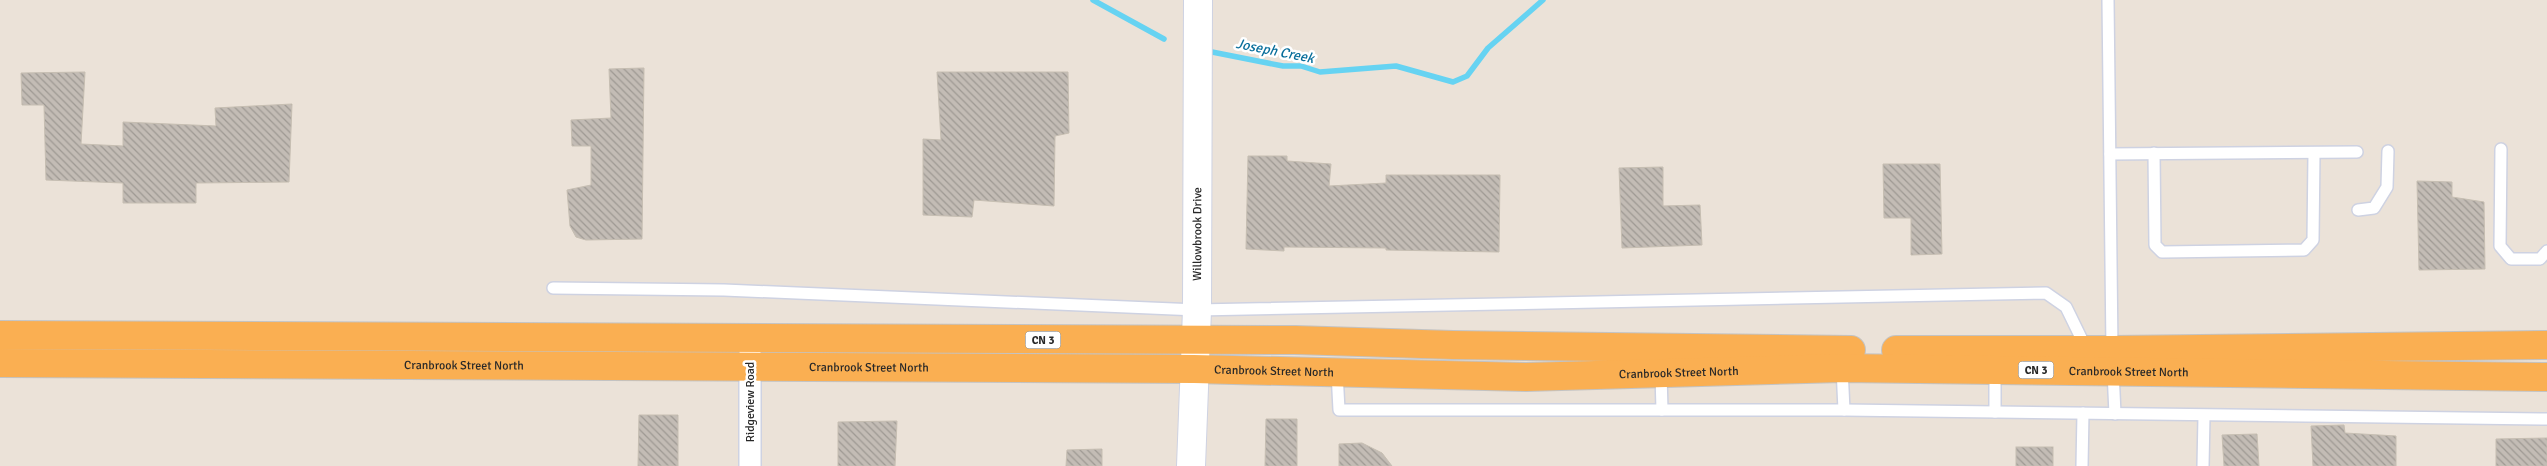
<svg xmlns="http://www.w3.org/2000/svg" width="2547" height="466" viewBox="0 0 2547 466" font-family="Signika,sans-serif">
<defs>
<pattern id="building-back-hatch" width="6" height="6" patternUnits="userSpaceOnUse" patternTransform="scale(1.25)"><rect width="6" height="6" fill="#c3bcb5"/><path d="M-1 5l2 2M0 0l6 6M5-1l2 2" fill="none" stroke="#9e9993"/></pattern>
</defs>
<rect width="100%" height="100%" fill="#ebe2d8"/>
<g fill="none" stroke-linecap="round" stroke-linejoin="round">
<g stroke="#66d3f2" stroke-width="5.5">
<path d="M1093 0 1164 39"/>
<path d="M1207 51 1283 66H1301L1320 72 1396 66 1453 82 1467 76 1488 48 1543 0"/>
</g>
</g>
<g fill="url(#building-back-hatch)" stroke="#c6beb2">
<path d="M644 68 642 239 586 240 576 237 570 226 567 190 591 185V146H572L571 120 611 118 609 69Z"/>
<path d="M85 72 81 144 123 146V122L216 126 215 108 292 104 289 182 196 183V203H123V183L46 180 44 105H22L21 73Z"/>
<path d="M937 72H1068L1069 133 1055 136 1054 206 974 200 972 217 923 215V139L941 140Z"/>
<path d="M1248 156H1287V161L1331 164 1329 186 1386 183V175H1500L1499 252 1386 250V248L1284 247V251L1246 249Z"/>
<path d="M1883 164H1940L1942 254 1911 255V218H1884Z"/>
<path d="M1663 167V206L1700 205 1702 245 1622 248 1619 168Z"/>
<path d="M2417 181 2452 182V197L2484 202 2485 269 2419 270Z"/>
<path d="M639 415H678V466H638Z"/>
<path d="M1266 419H1297V466H1265Z"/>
<path d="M897 421 895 466H838V422Z"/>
<path d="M2344 425 2345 433 2396 436V466H2313L2311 426Z"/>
<path d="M2257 434 2259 466H2224L2222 435Z"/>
<path d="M2547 438V466H2496V439Z"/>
<path d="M1362 443 1382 453 1392 466H1339V444Z"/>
<rect x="2016" y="447" width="37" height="19"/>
<path d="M1102 449V466H1066L1067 450Z"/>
</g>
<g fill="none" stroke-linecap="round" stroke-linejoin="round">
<defs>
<g id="service">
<path d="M2108 0 2112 350"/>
<path d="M2501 149 2500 246 2511 259H2540L2547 251"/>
<path d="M2154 153 2155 245 2162 252 2304 250 2313 240 2314 153"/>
<path d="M2110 154 2357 152"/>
<path d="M2358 210 2374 208 2387 187 2388 151"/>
<path d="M553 288 724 290 1197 310 2046 293 2066 307 2086 348"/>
<path d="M1842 368 1844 410"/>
<path d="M1995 370V412"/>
<path d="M2113 371 2115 414"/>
<path d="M1337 372 1339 410H1844L2547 419"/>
<path d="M1661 374 1662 410"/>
<path d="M2082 466 2083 413"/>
<path d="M2203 466 2204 416"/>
</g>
<path id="minor" d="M750 351V466"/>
<g id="tertiary">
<path id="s1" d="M1191 466 1197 310 1198 0"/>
</g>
<g id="trunk">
<path d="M0 335 1295 340 1453 345 1851 350"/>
<path d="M1896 350H2112L2547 345"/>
<path id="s2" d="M0 363 1194 369 1526 377 1842 368 2547 377"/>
</g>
</defs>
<use href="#service" stroke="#ced2e2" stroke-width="14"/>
<use href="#minor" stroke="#ced2e2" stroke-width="24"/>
<use href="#tertiary" stroke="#ced2e2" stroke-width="30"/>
<use href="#trunk" stroke="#c3c3c3" stroke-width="30"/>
<use href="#service" stroke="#fff" stroke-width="11"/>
<use href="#minor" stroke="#fff" stroke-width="21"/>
<use href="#tertiary" stroke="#fff" stroke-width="28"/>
<use href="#trunk" stroke="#faaf52" stroke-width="28"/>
</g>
<g text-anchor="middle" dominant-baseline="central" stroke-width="5" stroke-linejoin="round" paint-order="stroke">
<g fill="#fff" stroke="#686868" stroke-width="1">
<rect x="1025.5" y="331.5" width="35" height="17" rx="4"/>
<rect x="2018.5" y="361.5" width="35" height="17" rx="4"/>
</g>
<g font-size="11" font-weight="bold" fill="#282828">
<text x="1043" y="340">CN 3</text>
<text x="2036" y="370">CN 3</text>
</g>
<g font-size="12" fill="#282828" stroke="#fff">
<text stroke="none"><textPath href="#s1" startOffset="232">Willowbrook Drive</textPath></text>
<text stroke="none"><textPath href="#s2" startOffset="464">Cranbrook Street North</textPath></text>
<text stroke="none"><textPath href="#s2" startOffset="869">Cranbrook Street North</textPath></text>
<text stroke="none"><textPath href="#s2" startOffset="1274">Cranbrook Street North</textPath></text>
<text stroke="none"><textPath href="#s2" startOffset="2129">Cranbrook Street North</textPath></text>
<text stroke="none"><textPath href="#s2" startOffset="1679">Cranbrook Street North</textPath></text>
<text transform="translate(750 402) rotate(-90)">Ridgeview Road</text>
</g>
<g font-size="14" font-style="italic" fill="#086e9b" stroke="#fff">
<text transform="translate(1275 51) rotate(11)">Joseph Creek</text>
</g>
</g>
</svg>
